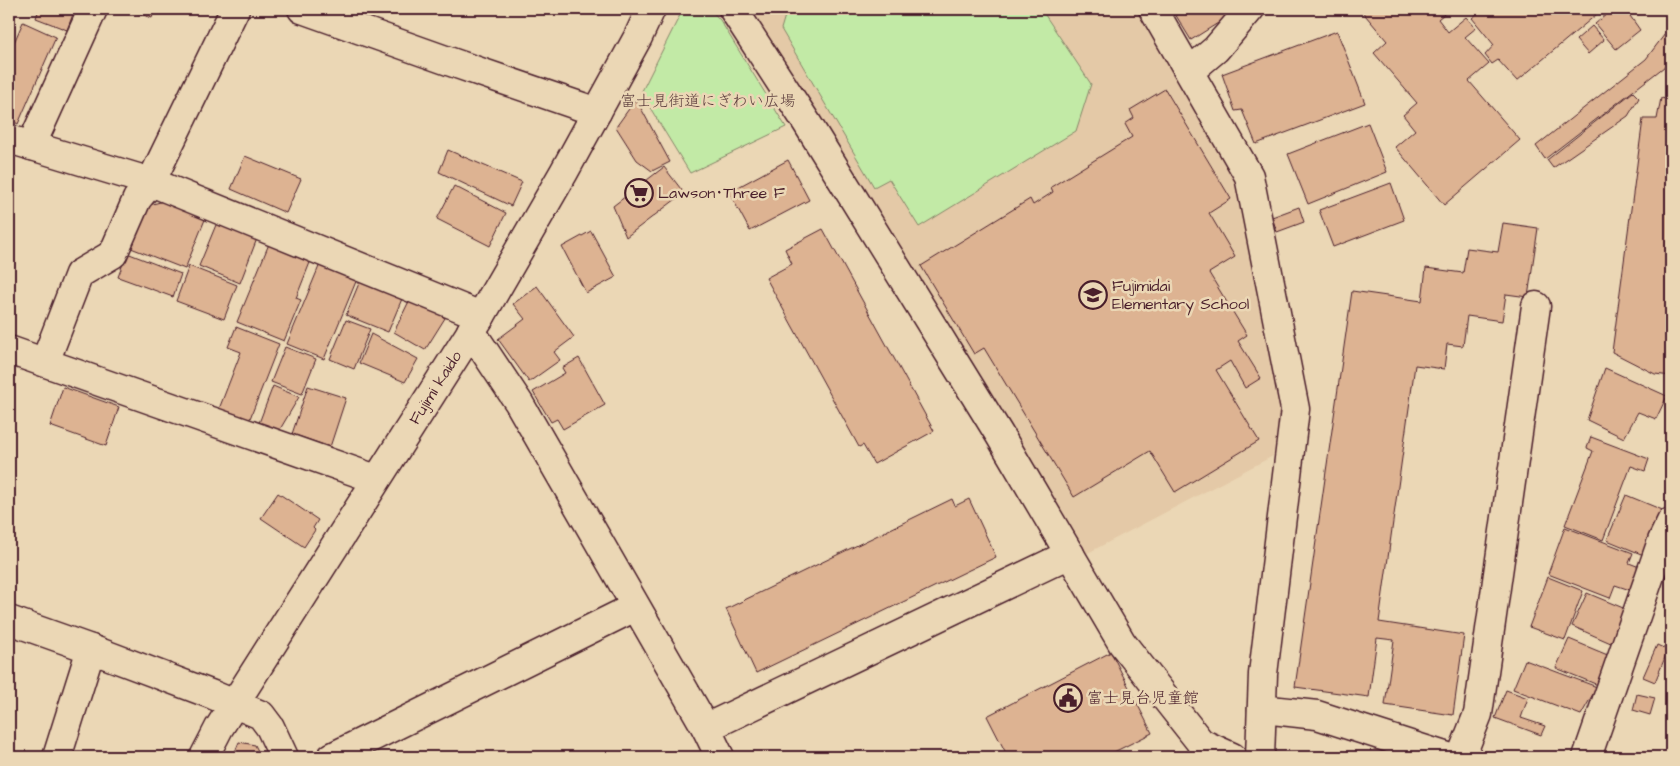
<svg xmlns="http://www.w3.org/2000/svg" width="1680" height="766" viewBox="0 0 1680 766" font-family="'Architects Daughter','Klee One',sans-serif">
<rect width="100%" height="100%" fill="#ebd7b5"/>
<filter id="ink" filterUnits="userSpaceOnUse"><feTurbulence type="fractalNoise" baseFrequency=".02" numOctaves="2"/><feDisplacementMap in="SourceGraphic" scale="10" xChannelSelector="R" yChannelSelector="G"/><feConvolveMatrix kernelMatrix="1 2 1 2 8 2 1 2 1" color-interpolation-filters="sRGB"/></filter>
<g filter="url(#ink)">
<path fill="#e4c9a7" d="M750 9H1135L1240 180 1281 410 1273 456 1084 555Z"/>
<g fill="#c2eaa6" stroke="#868468">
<path d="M683 9H710L720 20 786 127 690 173 641 93Z"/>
<path d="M787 9H1041L1091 84 1076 131 919 227 889 179 874 187 781 29Z"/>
</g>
<g fill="#ddb392" stroke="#4a1f2b">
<path d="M39 9H75L67 30 36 18Z"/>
<path d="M126 9H155L152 18Z"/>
<path d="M1172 9H1237L1234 13 1191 40Z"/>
<path d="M1360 9H1450L1438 19 1448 32 1466 17 1476 28 1465 37 1489 64 1469 81 1520 140 1444 205 1395 147 1415 130 1403 115 1417 103 1374 53 1387 41Z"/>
<path d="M1483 9H1603L1517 81 1498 60 1492 64 1485 55 1494 45 1472 18Z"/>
<path d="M1613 9H1632L1628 13 1640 30 1616 49 1595 24Z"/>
<path d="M23 22 56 37 18 124 9 119V54Z"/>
<path d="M1592 26 1604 40 1588 54 1576 40Z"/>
<path d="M1671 26V55L1664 67 1545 159 1536 146 1646 59Z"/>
<path d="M1337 31 1365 103 1256 144 1242 110 1235 111 1222 74Z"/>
<path d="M1165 89 1231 199 1209 213 1235 257 1209 273 1247 335 1238 341 1261 378 1245 388 1230 361 1216 370 1259 441 1175 492 1150 451 1074 497 984 348 974 354 921 266 1030 199 1033 205 1053 192 1051 187 1132 137 1125 124 1134 118 1130 110Z"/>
<path d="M1633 92 1639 98 1628 116 1553 168 1547 160Z"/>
<path d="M1661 98 1671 100V376L1655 374 1612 352 1643 119H1657Z"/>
<path d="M636 99 670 162 652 171 637 160 616 127Z"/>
<path d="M1368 123 1387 172 1308 204 1288 154Z"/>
<path d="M448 150 522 182 511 206 439 172Z"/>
<path d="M245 156 301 179 286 213 231 189Z"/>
<path d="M788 160 809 200 750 231 729 192Z"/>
<path d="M664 167 684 193 626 237 613 206Z"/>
<path d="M1391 183 1404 220 1333 247 1319 210Z"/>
<path d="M454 186 506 213 490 246 437 219Z"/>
<path d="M164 201 206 217 185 269 131 248 149 205Z"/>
<path d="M1299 207 1304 222 1277 232 1272 217Z"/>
<path d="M218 220 258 236 240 283 199 266Z"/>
<path d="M1503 223 1538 228 1528 297 1506 294 1502 321 1467 316 1463 346 1447 344 1444 369 1415 365 1379 622 1464 635 1453 715 1385 705 1394 640 1377 638 1369 697 1295 687 1352 291 1422 301 1426 268 1463 273 1467 248 1498 252Z"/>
<path d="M823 229 934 431 874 464 863 445 859 447 766 278 792 264 785 249Z"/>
<path d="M591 231 616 277 586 293 562 247Z"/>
<path d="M271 239 313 255 296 298 301 300 284 341 237 322Z"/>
<path d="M127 253 181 274 173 297 118 277Z"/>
<path d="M320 264 357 279 324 359 287 344Z"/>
<path d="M189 266 237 285 224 319 176 301Z"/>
<path d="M362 276 404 294 388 332 346 315Z"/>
<path d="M537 286 574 337 554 352 560 360 529 382 498 339 525 319 513 304Z"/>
<path d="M411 297 445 318 425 350 394 332Z"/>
<path d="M346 320 370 329 354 369 330 359Z"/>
<path d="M236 327 279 344 249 421 219 409 241 352 228 347Z"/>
<path d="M371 334 418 359 405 382 359 363Z"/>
<path d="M285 347 316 359 302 394 271 382Z"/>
<path d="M579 358 605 405 563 429 557 419 551 422 533 392 565 373 562 368Z"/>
<path d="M1605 368 1667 396 1656 419 1638 412 1624 438 1587 420Z"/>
<path d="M273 386 299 397 279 431 259 423Z"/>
<path d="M308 386 346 398 330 447 292 434Z"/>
<path d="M63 387 119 407 106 446 50 426Z"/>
<path d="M1591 437 1649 459 1645 471 1631 466 1603 540 1565 525 1593 451 1587 448Z"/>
<path d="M278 493 318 520 313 528 315 530 304 547 261 518Z"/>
<path d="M1626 495 1665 511 1646 556 1607 540Z"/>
<path d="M952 499 955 506 969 499 996 557 756 673 726 609Z"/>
<path d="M1565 527 1633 553 1629 563 1642 568 1633 591 1615 585 1610 598 1548 574Z"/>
<path d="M1548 577 1583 591 1565 640 1529 627Z"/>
<path d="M1587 593 1628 610 1613 644 1572 626Z"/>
<path d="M1569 639 1610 656 1598 685 1556 668Z"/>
<path d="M1657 645 1668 650 1655 682 1643 677Z"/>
<path d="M1111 652 1152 733 1104 757H1008L987 716Z"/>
<path d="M1525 660 1597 687 1581 715 1513 689Z"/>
<path d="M1506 690 1528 698 1521 718 1545 726 1541 735 1495 718Z"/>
<path d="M1637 694 1655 698 1650 715 1633 710Z"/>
<path d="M239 742 255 745 261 757H233Z"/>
</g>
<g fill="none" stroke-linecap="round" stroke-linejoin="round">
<defs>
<g id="minor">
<path d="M302 9 454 63 597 112"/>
<path d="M733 9 807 123 999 434 1122 643 1201 743 1232 757"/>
<path d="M1153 9 1249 176 1295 409 1263 674 1260 757"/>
<path d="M1190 71 1216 49 1250 9"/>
<path d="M9 139 151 182 481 316"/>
<path d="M31 146 93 9"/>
<path d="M471 331 519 403 706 728 720 757"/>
<path d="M9 350 376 479"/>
<path d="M45 362 79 274 113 254 137 199 151 182 235 9"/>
<path d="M9 620 91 649 213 695 261 715 270 727 284 757"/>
<path d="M1262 709 1317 715 1448 757"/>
<path d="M706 728 1070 554"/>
<path d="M57 757 91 649"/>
<path id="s1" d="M204 757 219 728 481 316 564 172 638 37 651 9"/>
<path d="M332 757 635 607"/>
<path d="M1461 757 1478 714 1536 306"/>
<path d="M1587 757 1662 541 1671 522"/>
</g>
</defs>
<use href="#minor" stroke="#4a1f2b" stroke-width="31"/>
<use href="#minor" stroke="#ebd7b5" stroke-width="28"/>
</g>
</g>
<defs>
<symbol id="supermarket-ring" viewBox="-11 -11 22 22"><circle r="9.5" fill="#ebd7b5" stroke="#4a1f2b" stroke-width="1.5"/><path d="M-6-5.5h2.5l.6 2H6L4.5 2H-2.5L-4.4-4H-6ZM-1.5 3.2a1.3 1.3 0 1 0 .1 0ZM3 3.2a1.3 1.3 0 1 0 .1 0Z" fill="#4a1f2b"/></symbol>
<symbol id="school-ring" viewBox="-11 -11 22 22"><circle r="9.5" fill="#ebd7b5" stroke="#4a1f2b" stroke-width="1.5"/><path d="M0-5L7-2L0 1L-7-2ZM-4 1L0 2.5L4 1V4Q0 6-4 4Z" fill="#4a1f2b"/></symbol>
<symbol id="civic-ring" viewBox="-11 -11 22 22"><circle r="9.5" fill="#ebd7b5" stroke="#4a1f2b" stroke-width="1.5"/><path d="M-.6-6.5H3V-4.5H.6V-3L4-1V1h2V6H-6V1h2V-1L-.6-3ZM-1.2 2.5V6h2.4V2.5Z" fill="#4a1f2b"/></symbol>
</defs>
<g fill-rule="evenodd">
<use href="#supermarket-ring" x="623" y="177" width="32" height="32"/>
<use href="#school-ring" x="1077" y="279" width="32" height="32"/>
<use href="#civic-ring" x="1052" y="682" width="32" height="32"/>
</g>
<g text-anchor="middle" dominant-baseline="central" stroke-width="5" stroke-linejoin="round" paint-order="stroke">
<g font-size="16" fill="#5c3d3d" stroke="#ebd7b5">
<text x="708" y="101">富士見街道にぎわい広場</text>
</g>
<g font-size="16" fill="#4a1f2b" stroke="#ebd7b5" text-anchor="start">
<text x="658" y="193">Lawson･Three F</text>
<text x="1112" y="286">Fujimidai<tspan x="1112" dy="18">Elementary School</tspan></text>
<text x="1087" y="698">富士見台児童館</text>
</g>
<g font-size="16" fill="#4a1f2b" stroke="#ebd7b5">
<text stroke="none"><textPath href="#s1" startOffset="436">Fujimi kaido</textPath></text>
</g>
</g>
<rect width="1680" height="766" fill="none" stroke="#ebd7b5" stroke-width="30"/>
<rect x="15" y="15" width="1650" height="736" fill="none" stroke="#4a1f2b" stroke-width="2" filter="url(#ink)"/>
</svg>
